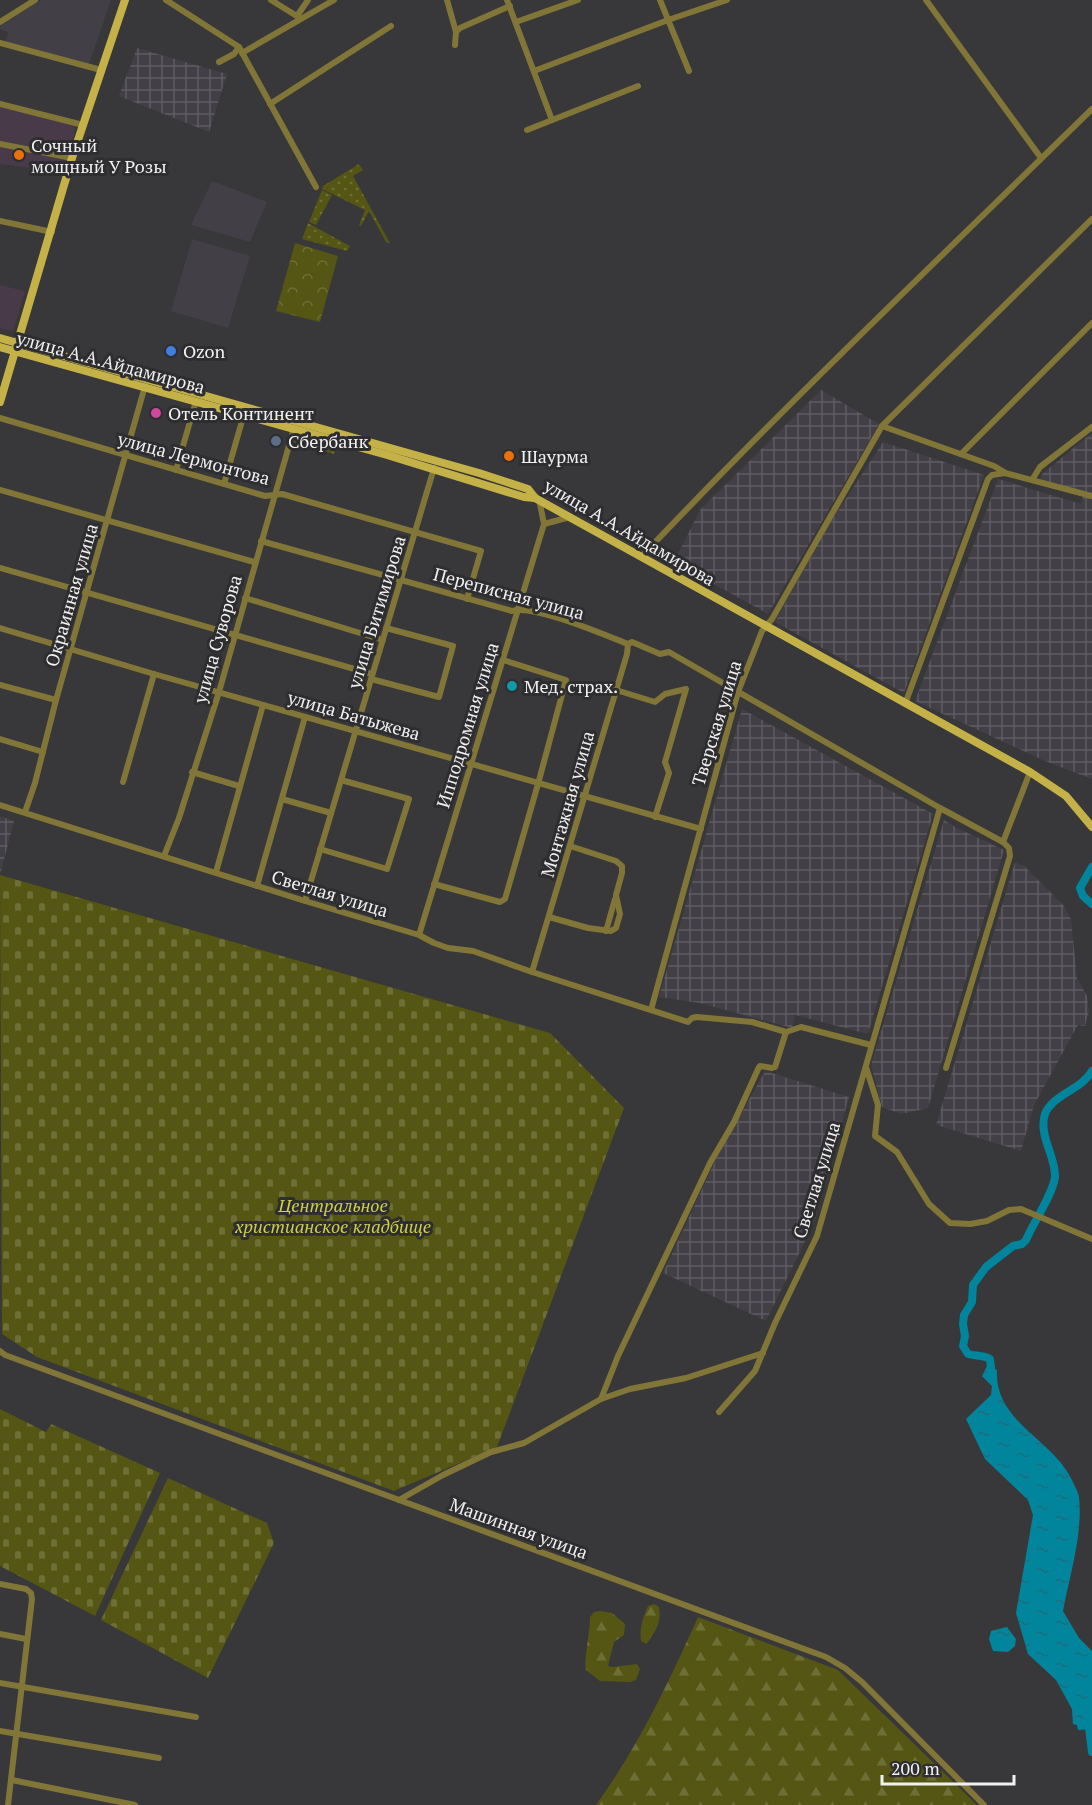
<svg xmlns="http://www.w3.org/2000/svg" width="1092" height="1805" viewBox="0 0 1092 1805" font-family="'PT Serif',serif">
<defs>
<pattern id="industrial-grid" width="8" height="8" patternUnits="userSpaceOnUse" patternTransform="scale(1.5)"><rect width="8" height="8" fill="#433f47"/><path d="M0 4h8M4 0v8" fill="none" stroke="#5f5b62"/></pattern>
<pattern id="grass-dots" width="8" height="8" patternUnits="userSpaceOnUse" patternTransform="scale(1.5)"><rect width="8" height="8" fill="#555613"/><path d="M2 2h.1M6 6h.1" fill="none" stroke="#6e6f36" stroke-width="1.8" stroke-linecap="round"/></pattern>
<pattern id="forest-firs" width="22" height="20" patternUnits="userSpaceOnUse" patternTransform="scale(1.5)"><rect width="22" height="20" fill="#555613"/><path d="M5 1l3.5 6h-7zM16 11l3.5 6h-7z" fill="#6e6f36"/></pattern>
<pattern id="cemetery-stones" width="16" height="16" patternUnits="userSpaceOnUse" patternTransform="scale(1.5)"><rect width="16" height="16" fill="#555613"/><path d="M2 7V4a2 2 0 0 1 4 0v3zM10 15v-3a2 2 0 0 1 4 0v3z" fill="#6e6f36"/></pattern>
<pattern id="park-crowns" width="20" height="18" patternUnits="userSpaceOnUse" patternTransform="scale(1.5)"><rect width="20" height="18" fill="#555613"/><path d="M2 6a3 3 0 1 1 6 0M12 15a3 3 0 1 1 6 0" fill="none" stroke="#6e6f36"/></pattern>
<pattern id="water-ripples" width="26" height="14" patternUnits="userSpaceOnUse" patternTransform="scale(1.5)"><rect width="26" height="14" fill="#00859c"/><path d="M2 4q2-2 4 0t4 0M15 11q2-2 4 0t4 0" fill="none" stroke="#1d6d7b"/></pattern>
</defs>
<rect width="100%" height="100%" fill="#383739"/>
<g fill="#483a49">
<path d="M0 106 76 127 64 172 0 164Z"/>
<path d="M0 285 25 291 13 332 0 328Z"/>
</g>
<g fill="url(#industrial-grid)">
<path d="M137 48 227 74 209 132 119 96Z"/>
<path d="M821 390 879 424 768 614 674 562 700 510Z"/>
<path d="M1092 433V779L1045 761 915 701 998 479 1081 504 1084 492 1040 480 1042 474Z"/>
<path d="M883 442 984 475 904 693 775 622 828 526Z"/>
<path d="M742 709 933 814 868 1034 795 1015 792 1028 700 1003 659 997Z"/>
<path d="M0 816 14 821 0 875Z"/>
<path d="M944 820 957 828 1004 850 928 1108 901 1114 882 1107 871 1065Z"/>
<path d="M1015 862 1024 866 1064 906 1071 919 1077 978 1087 996 1089 1011 1085 1026 1078 1025 1034 1105 1021 1151 936 1125Z"/>
<path d="M765 1071 849 1097 814 1223 766 1321 663 1273 718 1155Z"/>
</g>
<g fill="#433f47">
<path d="M41 0H111L89 64 6 42 8 32 0 29 1 25Z"/>
<path d="M212 181 267 202 250 242 191 225Z"/>
<path d="M192 239 250 256 228 328 171 311Z"/>
</g>
<g fill="url(#grass-dots)">
<path d="M359 164 363 170 353 176 390 243 386 242 369 211 361 226 359 225 365 210 322 189 323 186Z"/>
<path d="M322 190 332 195 316 225 309 222Z"/>
<path d="M308 223 350 246 347 251 302 239Z"/>
<path d="M299 434 306 437 307 443 310 444 311 439 314 442 324 443 323 449 327 450 329 444 336 446 334 454 292 442 294 436Z"/>
</g>
<g fill="url(#forest-firs)">
<path d="M654 1604 659 1607C662 1622 655 1633 646 1644L641 1641C639 1629 643 1617 648 1606Z"/>
<path d="M600 1611 612 1613 625 1624 624 1635 614 1642 608 1666 613 1667 637 1664 640 1669 636 1680 630 1682 600 1681 586 1670C584 1657 590 1633 590 1617L594 1612Z"/>
<path d="M698 1617 838 1670 977 1805H596C638 1747 669 1682 698 1617Z"/>
</g>
<g fill="url(#cemetery-stones)">
<path d="M0 875 550 1033 624 1108 497 1447 394 1491 37 1357 2 1334Z"/>
<path d="M0 1409 46 1432 51 1424 160 1473 95 1616 0 1566Z"/>
<path d="M168 1478 267 1523 274 1543 208 1678 101 1620Z"/>
</g>
<path fill="url(#park-crowns)" d="M295 243 338 256 320 322 276 311Z"/>
<g fill="url(#water-ripples)">
<path d="M987 1366 997 1370C994 1422 1052 1438 1072 1480 1074 1485 1078 1491 1079 1497 1083 1534 1070 1574 1063 1611L1079 1638 1092 1651V1729L1078 1730 1077 1725 1073 1724 1072 1709 1056 1680 1028 1654 1016 1613 1033 1515 1028 1500 985 1459 966 1419 991 1395 992 1386 982 1376Z"/>
<path d="M1007 1627 1016 1639 1015 1646 1008 1652 993 1651 989 1639 991 1631Z"/>
</g>
<g fill="none" stroke-linecap="round" stroke-linejoin="round">
<g stroke="#00859c" stroke-width="8">
<path d="M1092 867 1080 888 1083 896 1092 904"/>
<path d="M992 1377 990 1359C985 1355 975 1356 968 1354L963 1346 965 1336 963 1324 964 1315 972 1302 973 1285 986 1267 1013 1246 1022 1244 1026 1240C1033 1223 1053 1194 1055 1177 1056 1157 1038 1135 1045 1114 1052 1095 1081 1090 1092 1071"/>
<path d="M1088 1719 1092 1752"/>
</g>
<g stroke="#817638" stroke-width="6">
<path d="M166 0 239 47 316 187"/>
<path d="M271 0 300 18"/>
<path d="M447 0 456 32"/>
<path d="M507 0 552 120"/>
<path d="M660 0 689 71"/>
<path d="M926 0 1041 158"/>
<path d="M297 16 308 0"/>
<path d="M0 22 35 0"/>
<path d="M516 22 578 0"/>
<path d="M0 43 101 70"/>
<path d="M455 45 456 32 460 28 510 6"/>
<path d="M242 53 334 0"/>
<path d="M219 62 234 54 239 47"/>
<path d="M534 71 668 20 727 0"/>
<path d="M0 104 83 125"/>
<path d="M270 104 391 26"/>
<path d="M527 130 638 86"/>
<path d="M0 144 72 158"/>
<path d="M0 221 52 232"/>
<path d="M0 418 265 496 282 494 481 551 467 599"/>
<path d="M882 426 994 466 1004 472"/>
<path d="M961 454 1092 323"/>
<path d="M176 470 196 401"/>
<path d="M1032 480 1040 467 1092 427"/>
<path d="M224 484 244 414"/>
<path d="M0 490 254 562"/>
<path d="M544 524 570 517"/>
<path d="M261 541 512 611C533 604 605 635 628 644L632 642 660 654 669 652 940 808 1003 842 1030 772"/>
<path d="M642 556C787 403 941 257 1092 109"/>
<path d="M0 568 372 674"/>
<path d="M245 598 383 640"/>
<path d="M0 628 154 674 701 829"/>
<path d="M371 679 439 697 453 646 386 628"/>
<path d="M0 685 56 700"/>
<path d="M616 690 655 702 665 694 686 689 665 762 669 773 655 817"/>
<path d="M905 704 988 479 992 475 1005 473 1092 496"/>
<path d="M0 739 43 752"/>
<path d="M192 772 239 786"/>
<path d="M123 782 154 674"/>
<path d="M282 799 331 813"/>
<path d="M0 805 305 901 419 935 434 943 448 948 473 951 532 972 688 1022 692 1018 697 1017 752 1022 786 1032 801 1027 871 1045"/>
<path d="M25 812 35 783 56 700 145 386"/>
<path d="M320 849 387 869 409 799 341 780"/>
<path d="M164 856 179 818 219 692 294 428"/>
<path d="M216 872 263 705"/>
<path d="M434 884 500 902 505 899 538 784 566 680 503 660"/>
<path d="M257 886 305 717"/>
<path d="M305 901 434 468"/>
<path d="M549 917 588 928 611 931 616 928 620 914 616 895 622 873V866L616 861 570 846"/>
<path d="M606 931 615 899"/>
<path d="M419 935 544 524 539 499"/>
<path d="M532 972 627 654 628 644"/>
<path d="M651 1010 738 692 762 631 772 619 882 426 1092 219"/>
<path d="M866 1067 878 1105 875 1136 897 1152 929 1204 950 1223 970 1224 987 1221 1009 1210 1021 1209 1092 1239"/>
<path d="M946 1068 1010 856 1009 848 1003 842"/>
<path d="M0 1351 5 1355 826 1657 845 1668 862 1682 984 1805"/>
<path d="M601 1399 630 1389 686 1378 763 1353"/>
<path d="M719 1412 755 1371 775 1323 817 1236 940 808"/>
<path d="M399 1500 443 1475 491 1452 524 1443 601 1399 618 1356 710 1163 734 1122 759 1067 760 1066 772 1068 775 1067 786 1032"/>
<path d="M0 1584 26 1589 31 1593 32 1599 8 1805"/>
<path d="M0 1634 26 1639"/>
<path d="M0 1683 196 1717"/>
<path d="M0 1731 159 1758"/>
<path d="M12 1780 135 1805"/>
</g>
<g stroke="#c4b248" stroke-width="8">
<path d="M0 338 479 473 528 489 535 498 1030 772 1066 796 1092 827"/>
<path d="M0 347 387 455 524 497 535 498"/>
<path d="M0 402 72 158 125 0"/>
</g>
</g>
<g fill="#e8710a" stroke="#2e2d2f" stroke-width="2">
<circle cx="19" cy="155" r="6"/>
<circle cx="509" cy="456" r="6"/>
</g>
<circle fill="#3f7fe0" stroke="#2e2d2f" stroke-width="2" cx="171" cy="351" r="6"/>
<circle fill="#d1479c" stroke="#2e2d2f" stroke-width="2" cx="156" cy="413" r="6"/>
<circle fill="#5c6f8a" stroke="#2e2d2f" stroke-width="2" cx="276" cy="441" r="6"/>
<circle fill="#0f9aa8" stroke="#2e2d2f" stroke-width="2" cx="512" cy="686" r="6"/>
<g text-anchor="middle" dominant-baseline="central" stroke-width="6" stroke-linejoin="round" paint-order="stroke">
<g font-size="18" fill="#f2f1f2" stroke="#2e2d2f" text-anchor="start">
<text x="31" y="145">Сочный<tspan x="31" dy="21">мощный У Розы</tspan></text>
<text x="183" y="351">Ozon</text>
<text x="168" y="413">Отель Континент</text>
<text x="288" y="441">Сбербанк</text>
<text x="521" y="456">Шаурма</text>
<text x="524" y="686">Мед. страх.</text>
</g>
<g font-size="18" fill="#f2f1f2" stroke="#2e2d2f">
<text transform="translate(111 362) rotate(15)">улица А.А.Айдамирова</text>
<text transform="translate(194 458) rotate(15)">улица Лермонтова</text>
<text transform="translate(630 532) rotate(30)">улица А.А.Айдамирова</text>
<text transform="translate(509 593) rotate(15)">Переписная улица</text>
<text transform="translate(71 595) rotate(-74)">Окраинная улица</text>
<text transform="translate(376 612) rotate(-73)">улица Битимирова</text>
<text transform="translate(217 639) rotate(-74)">улица Суворова</text>
<text transform="translate(354 715) rotate(16)">улица Батыжева</text>
<text transform="translate(716 723) rotate(-73)">Тверская улица</text>
<text transform="translate(467 725) rotate(-73)">Ипподромная улица</text>
<text transform="translate(567 804) rotate(-74)">Монтажная улица</text>
<text transform="translate(330 893) rotate(17)">Светлая улица</text>
<text transform="translate(816 1180) rotate(-73)">Светлая улица</text>
<text transform="translate(519 1528) rotate(20)">Машинная улица</text>
</g>
<g font-size="18" font-style="italic" fill="#cfd146" stroke="#2e2d2f">
<text x="333" y="1205">Центральное<tspan x="333" dy="21">христианское кладбище</tspan></text>
</g>
</g>
<path d="M882 1775v9h132v-9" fill="none" stroke="#f2f1f2" stroke-width="3"/>
<text x="891" y="1775" font-size="18" fill="#f2f1f2" stroke="#2e2d2f" stroke-width="4.5" paint-order="stroke">200 m</text>
</svg>
